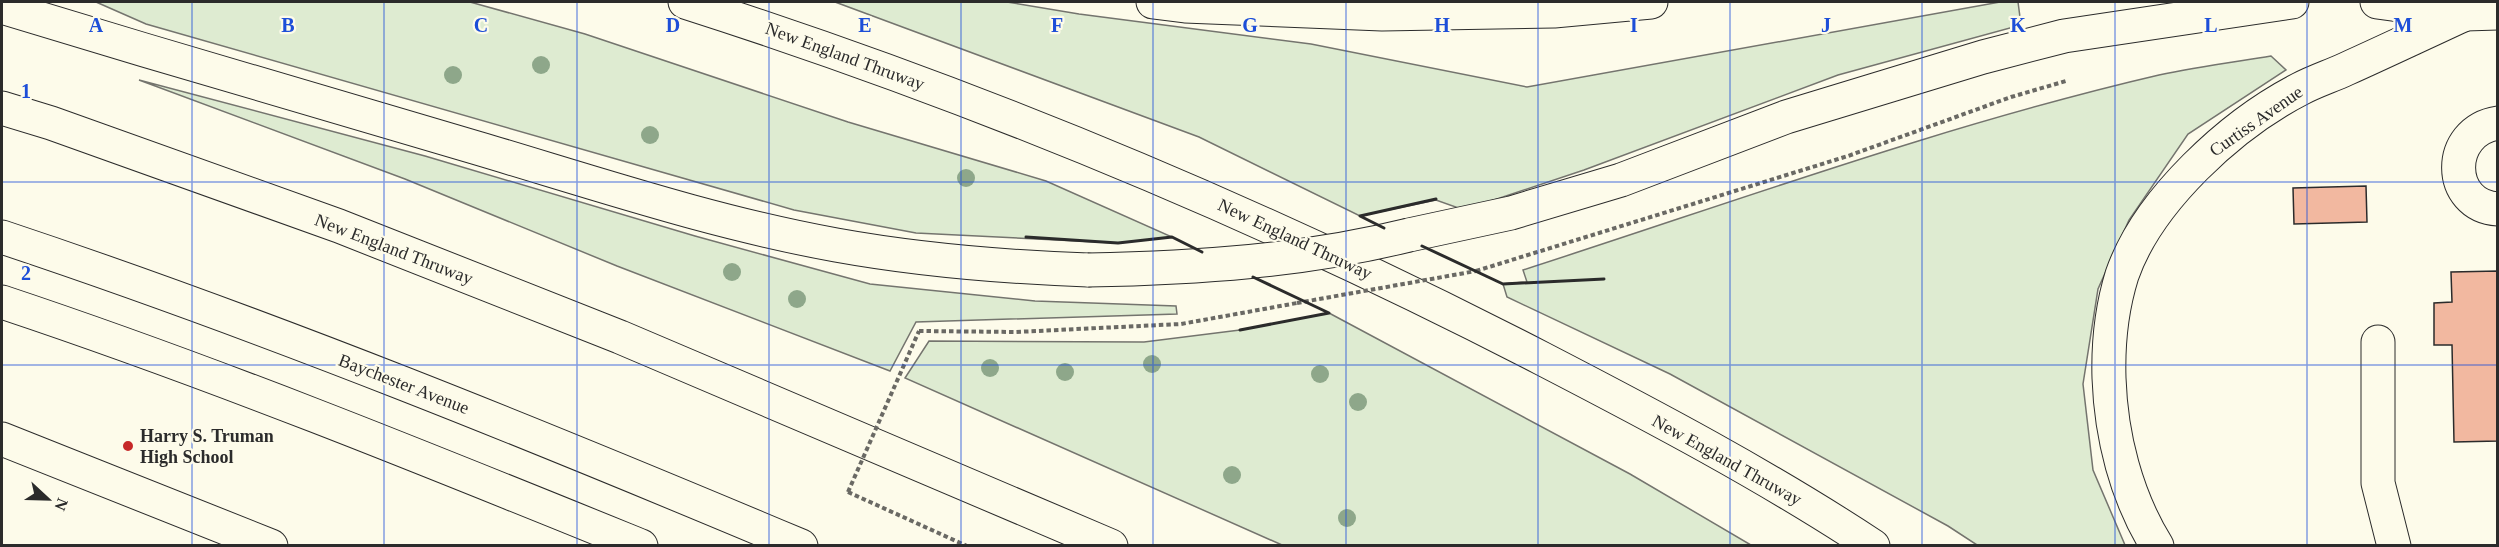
<svg xmlns="http://www.w3.org/2000/svg" width="2499" height="547" viewBox="0 0 2499 547" font-family="Georgia,serif">
<rect width="100%" height="100%" fill="#fdfbea"/>
<g fill="#deebd1" stroke="#74746e" stroke-width="1.5">
<path d="M96 2H470L585 34 848 122 1046 181 1172 237 1118 243 916 233 794 210 146 24Z"/>
<path d="M835 2H1007L1079 14 1311 44 1527 87 2000 2H2018L2021 25 1838 75 1584 170 1464 210 1436 200 1360 216 1199 137Z"/>
<path d="M2271 56 2286 70 2188 134 2129 220 2098 289 2083 384 2093 470 2125 545H1977L1948 526 1670 374 1507 297 1503 284 1527 282 1523 270C1734 202 1944 125 2159 75 2196 67 2234 62 2271 56Z"/>
<path d="M139 80 425 156 695 236 870 284 1035 301 1176 306 1177 314 916 322 890 371 617 266 405 179Z"/>
<path d="M1329 313 1630 474 1751 545H1282L905 378 929 341 1144 342 1240 330Z"/>
</g>
<g fill="#f2b8a0" stroke="#2b2b2b" stroke-width="1.5">
<path d="M2366 186 2367 222 2294 224 2293 188Z"/>
<path d="M2498 271V441L2454 442 2452 345H2434V303L2452 302 2451 272Z"/>
</g>
<g fill="none" stroke-linecap="round" stroke-linejoin="round">
<defs>
<g id="minor">
<path d="M2498 123C2445 131 2446 206 2498 209"/>
<path d="M2378 342V483L2394 546"/>
<path d="M2 439 271 546"/>
<path d="M2157 546C2126 496 2111 436 2109 378 2108 344 2112 307 2122 275 2148 200 2232 124 2300 89 2315 81 2331 76 2346 69 2386 51 2426 32 2465 14"/>
</g>
<g id="major">
<path d="M2465 14 2498 13"/>
<path d="M2 237C272 327 537 435 801 546"/>
<path d="M2 302C218 374 429 460 641 546"/>
</g>
<g id="highway">
<path d="M685 2C979 96 1266 216 1541 358 1653 416 1767 476 1873 546"/>
<path d="M1153 2 1185 6 1382 14 1554 11 1651 2"/>
<path d="M2377 2 2465 14"/>
<path d="M2 7C160 55 318 102 477 148 595 183 714 223 836 245 919 260 1004 267 1088 270"/>
<path d="M2 108 51 123 339 226 620 337 1111 546"/>
<path d="M1409 235 1511 213 1621 180 1786 117 1983 57 2064 36 2292 2"/>
</g>
</defs>
<use href="#minor" stroke="#2b2b2b" stroke-width="35"/>
<use href="#major" stroke="#2b2b2b" stroke-width="35"/>
<use href="#highway" stroke="#2b2b2b" stroke-width="35"/>
<g stroke="#6a6964" stroke-width="4" stroke-dasharray="4.5 3" stroke-linecap="butt">
<path d="M1476 271 1848 156 2011 97 2066 81"/>
<path d="M919 331 1016 332 1181 324 1297 303"/>
<path d="M848 492 967 546"/>
</g>
<use href="#minor" stroke="#fdfbea" stroke-width="33"/>
<use href="#major" stroke="#fdfbea" stroke-width="33"/>
<use href="#highway" stroke="#fdfbea" stroke-width="33"/>
<defs>
<path id="highway-bridge" d="M1088 270C1197 268 1304 261 1409 235"/>
</defs>
<use href="#highway-bridge" stroke="#2b2b2b" stroke-width="35" stroke-linecap="butt"/>
<g stroke="#6a6964" stroke-width="4" stroke-dasharray="4.5 3" stroke-linecap="butt">
<path d="M1297 303 1476 271"/>
<path d="M848 492 919 331"/>
</g>
<use href="#highway-bridge" stroke="#fdfbea" stroke-width="33"/>
<g stroke="#2b2b2b" stroke-width="3">
<path d="M1384 228 1360 216 1436 199"/>
<path d="M1026 237 1118 243 1172 237 1202 252"/>
<path d="M1422 246 1503 284 1604 279"/>
<path d="M1240 330 1329 313 1253 277"/>
</g>
</g>
<g fill="#8ea78a">
<circle cx="541" cy="65" r="9"/>
<circle cx="453" cy="75" r="9"/>
<circle cx="650" cy="135" r="9"/>
<circle cx="966" cy="178" r="9"/>
<circle cx="732" cy="272" r="9"/>
<circle cx="797" cy="299" r="9"/>
<circle cx="1152" cy="364" r="9"/>
<circle cx="990" cy="368" r="9"/>
<circle cx="1065" cy="372" r="9"/>
<circle cx="1320" cy="374" r="9"/>
<circle cx="1358" cy="402" r="9"/>
<circle cx="1232" cy="475" r="9"/>
<circle cx="1347" cy="518" r="9"/>
</g>
<path fill="none" stroke="#1d4ed8" stroke-width="1.5" stroke-opacity="0.55" d="M192 2V546M384 2V546M577 2V546M769 2V546M961 2V546M1153 2V546M1346 2V546M1538 2V546M1730 2V546M1922 2V546M2115 2V546M2307 2V546M2 182H2498M2 365H2498"/>
<circle fill="#c62828" stroke="#fdfbea" stroke-width="2" cx="128" cy="446" r="6"/>
<g text-anchor="middle" dominant-baseline="central" stroke-width="4.5" stroke-linejoin="round" paint-order="stroke">
<g font-size="18" fill="#2b2b2b" stroke="#fdfbea">
<text transform="translate(845 56) rotate(20)">New England Thruway</text>
<text transform="translate(2256 121) rotate(-35)">Curtiss Avenue</text>
<text transform="translate(1295 239) rotate(25)">New England Thruway</text>
<text transform="translate(394 249) rotate(21)">New England Thruway</text>
<text transform="translate(404 384) rotate(21)">Baychester Avenue</text>
<text transform="translate(1727 460) rotate(29)">New England Thruway</text>
</g>
<g font-size="18" font-weight="bold" fill="#2b2b2b" stroke="#fdfbea" text-anchor="start">
<text x="140" y="436">Harry S. Truman<tspan x="140" dy="21">High School</tspan></text>
</g>
</g>
<g font-size="20" text-anchor="middle" font-weight="bold" fill="#1d4ed8" stroke="#fdfbea" stroke-width="4.5" stroke-linejoin="round" paint-order="stroke">
<text x="96" y="32">A</text>
<text x="288" y="32">B</text>
<text x="481" y="32">C</text>
<text x="673" y="32">D</text>
<text x="865" y="32">E</text>
<text x="1057" y="32">F</text>
<text x="1250" y="32">G</text>
<text x="1442" y="32">H</text>
<text x="1634" y="32">I</text>
<text x="1826" y="32">J</text>
<text x="2018" y="32">K</text>
<text x="2211" y="32">L</text>
<text x="2403" y="32">M</text>
<text x="26" y="98">1</text>
<text x="26" y="280">2</text>
</g>
<rect width="2499" height="547" fill="none" stroke="#2b2b2b" stroke-width="6"/>
<g transform="translate(48 499) rotate(112)" stroke="#fdfbea" stroke-width="4.5" paint-order="stroke">
<path d="M0-4.5L10 22L0 15L-10 22Z" fill="#2b2b2b"/>
<text y="-9" font-size="16" font-weight="bold" text-anchor="middle" fill="#2b2b2b">N</text>
</g>
</svg>
